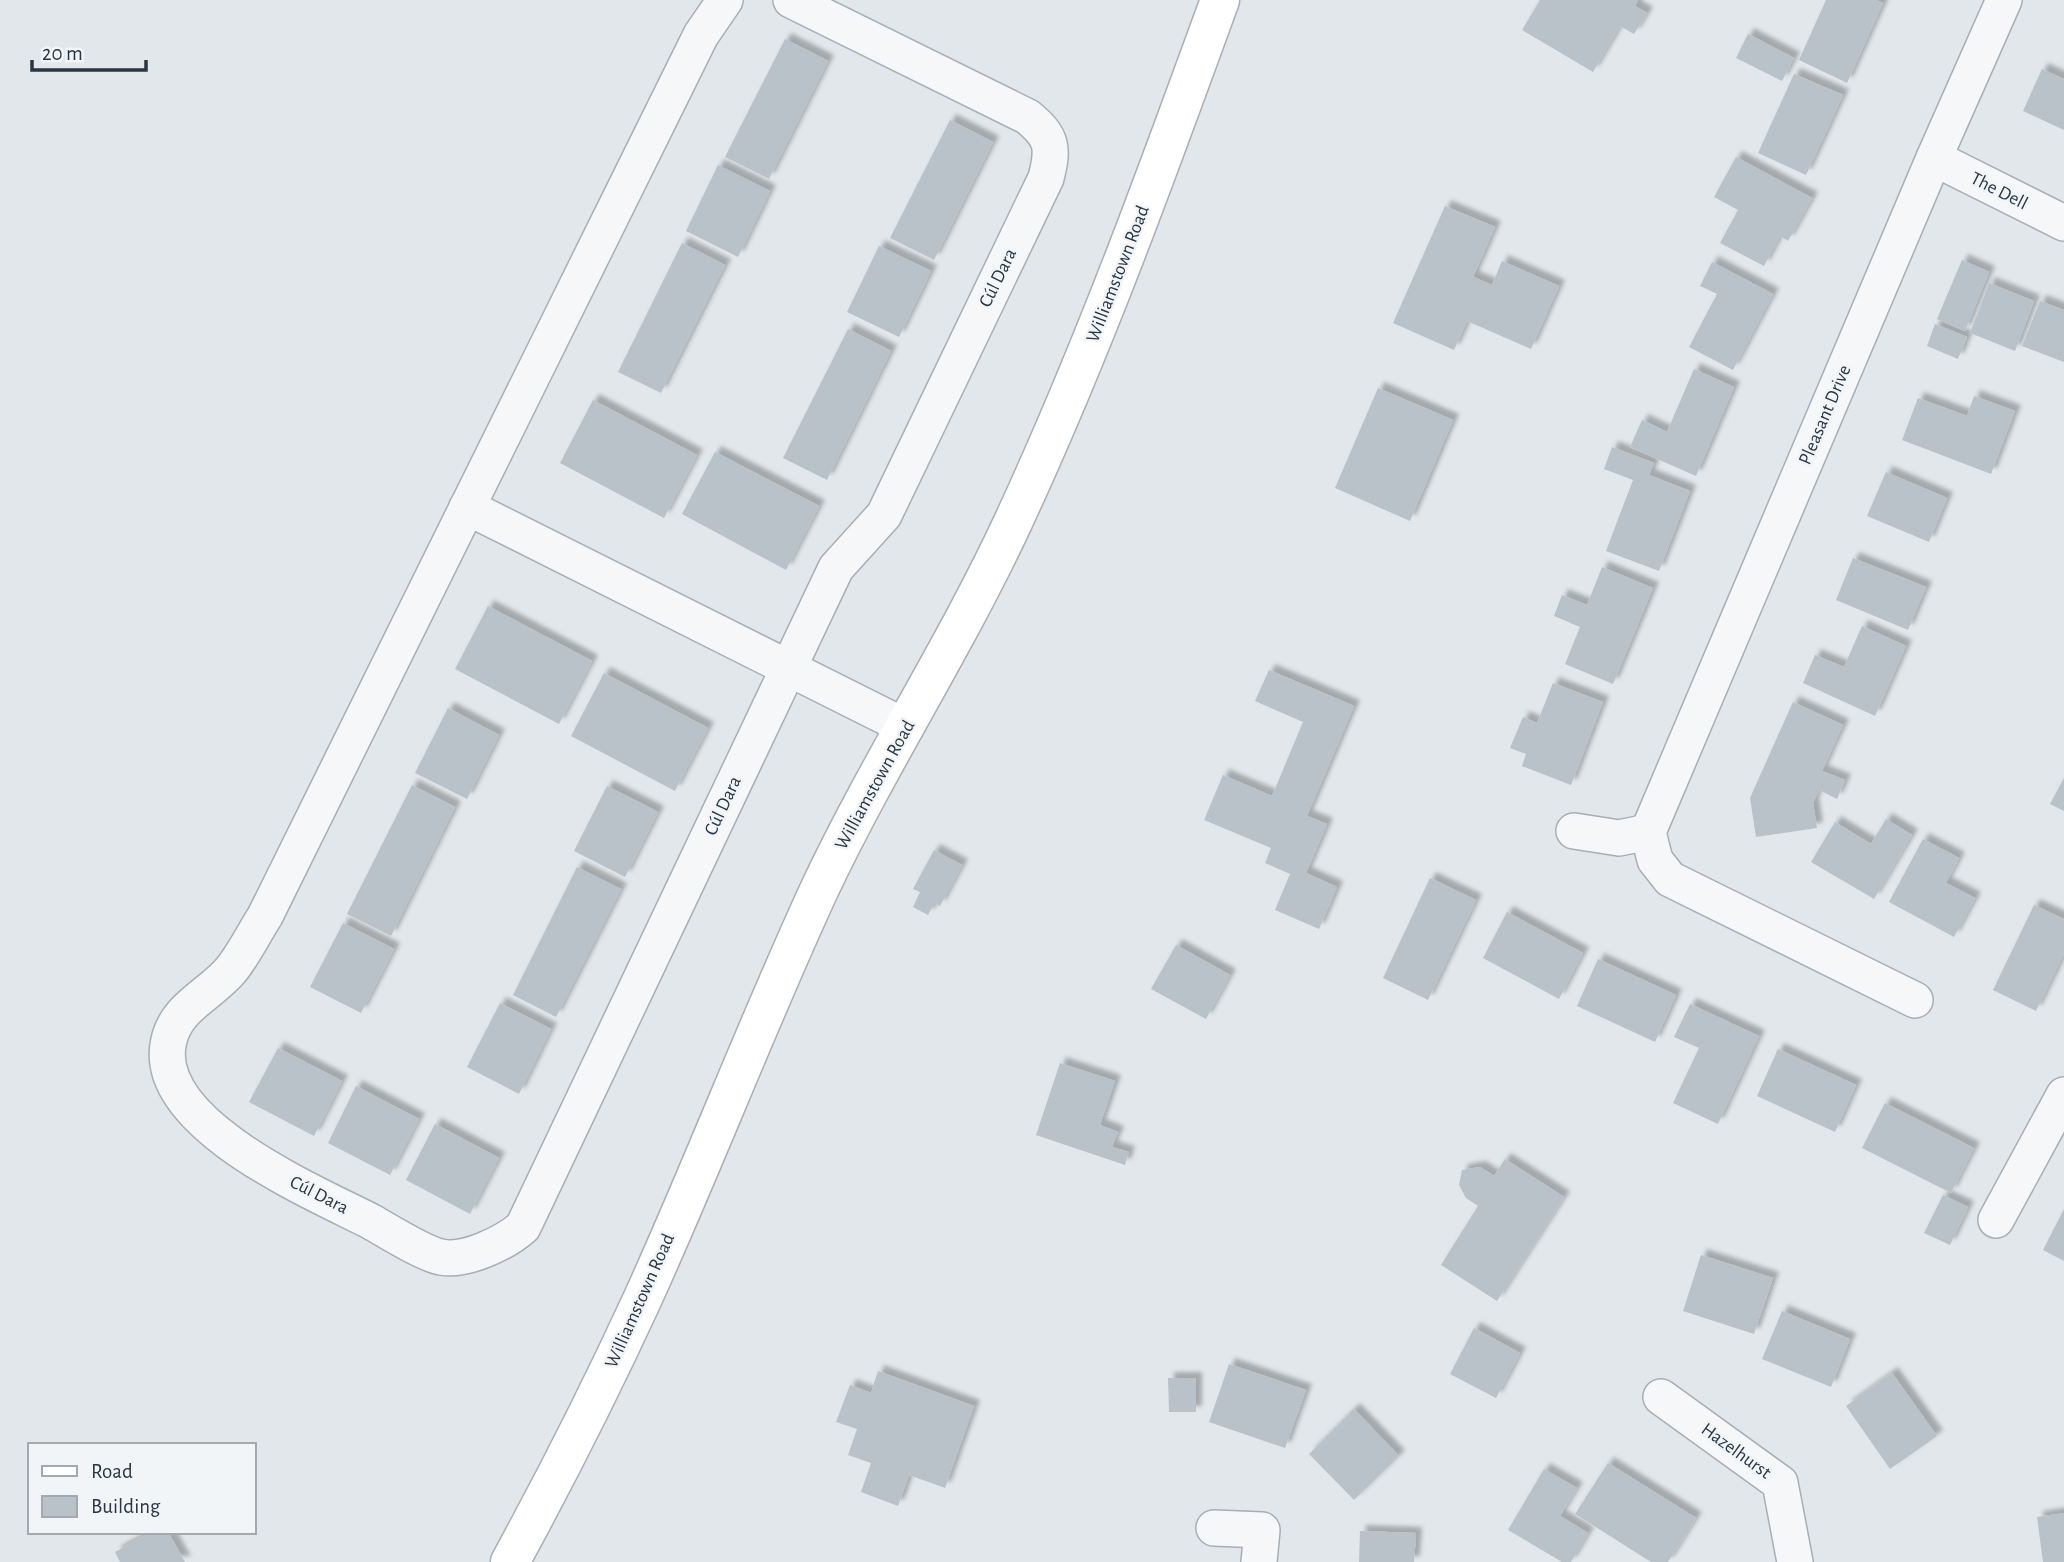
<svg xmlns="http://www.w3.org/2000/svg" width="2064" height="1562" viewBox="0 0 2064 1562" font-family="'Alegreya Sans',sans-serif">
<defs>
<filter id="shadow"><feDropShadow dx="6" dy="-6" stdDeviation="2" flood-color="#0004"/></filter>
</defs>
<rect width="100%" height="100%" fill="#e2e7eb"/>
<g fill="#b9c1c9" filter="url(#shadow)">
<path d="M1540 0H1638L1635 6 1647 13 1634 34 1620 26 1593 72 1522 30Z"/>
<path d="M1826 0H1876L1883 3 1847 83 1799 60Z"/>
<path d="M1748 34 1794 58 1782 81 1736 58Z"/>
<path d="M785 39 828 61 769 179 725 157Z"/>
<path d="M2042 69 2064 79V130L2023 111Z"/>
<path d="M1794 74 1843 95 1806 175 1758 153Z"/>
<path d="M950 120 993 142 934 260 890 238Z"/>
<path d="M1736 157 1812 198 1788 241 1780 236 1764 266 1720 243 1738 210 1714 197Z"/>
<path d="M718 165 770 191 738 257 686 231Z"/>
<path d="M1445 206 1495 227 1473 277 1492 285 1502 261 1559 286 1531 349 1467 321 1454 350 1393 323Z"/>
<path d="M682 243 725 265 661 393 618 372Z"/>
<path d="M879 246 931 271 899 337 847 312Z"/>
<path d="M1962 260 1989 272 1965 331 1937 319Z"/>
<path d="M1712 262 1773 294 1733 370 1689 347 1717 294 1700 286Z"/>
<path d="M1989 283 2034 301 2015 351 1970 333Z"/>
<path d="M2040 301 2064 310V362L2022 346Z"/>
<path d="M1935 324 1967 337 1958 359 1927 346Z"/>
<path d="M848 329 891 351 827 480 783 458Z"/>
<path d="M1694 369 1734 387 1696 476 1630 447 1642 420 1667 432Z"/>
<path d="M1378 388 1453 420 1410 521 1335 488Z"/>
<path d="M1974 396 2015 411 1991 474 1902 440 1918 398 1967 416Z"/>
<path d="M593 400 697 455 664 518 560 463Z"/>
<path d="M1612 447 1654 463 1649 475 1690 491 1659 571 1606 551 1633 480 1604 469Z"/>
<path d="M715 452 819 506 786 570 682 514Z"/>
<path d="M1886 472 1947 498 1929 542 1867 516Z"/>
<path d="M1853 558 1926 587 1908 630 1836 600Z"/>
<path d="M1602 567 1653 588 1613 684 1565 664 1580 627 1554 616 1562 595 1587 605Z"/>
<path d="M488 606 592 661 559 724 455 669Z"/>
<path d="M1862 626 1906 646 1875 716 1803 683 1815 655 1844 667Z"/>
<path d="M1269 670 1354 706 1307 816 1327 824 1306 873 1337 887 1319 929 1275 910 1290 874 1265 863 1271 848 1204 820 1223 775 1272 796 1303 722 1255 701Z"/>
<path d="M604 673 708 728 675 791 571 736Z"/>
<path d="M1553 683 1603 702 1571 785 1522 766 1526 754 1510 748 1523 717 1537 723Z"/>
<path d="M1793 702 1843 725 1822 771 1845 780 1837 799 1819 790 1813 803 1817 828 1756 837 1750 798Z"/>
<path d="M448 708 499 735 467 799 415 773Z"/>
<path d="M2064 778V811L2050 804Z"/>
<path d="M412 785 455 807 391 936 347 914Z"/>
<path d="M607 786 658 812 625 877 574 851Z"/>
<path d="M1886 819 1912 835 1874 899 1811 862 1835 822 1871 844Z"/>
<path d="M1923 839 1959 858 1946 883 1975 898 1954 937 1889 902Z"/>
<path d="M934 850 962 865 940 906 934 903 928 915 913 907 920 892 913 889Z"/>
<path d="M577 867 621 889 556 1017 513 995Z"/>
<path d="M1430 878 1476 900 1428 1000 1383 978Z"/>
<path d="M2034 905 2064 919V953L2036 1011 1993 990Z"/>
<path d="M1507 912 1583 953 1559 999 1483 958Z"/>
<path d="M343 923 394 949 361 1013 310 987Z"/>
<path d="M1176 945 1230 975 1206 1019 1151 989Z"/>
<path d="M1598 959 1676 995 1655 1042 1577 1006Z"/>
<path d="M500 1003 551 1029 519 1094 467 1067Z"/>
<path d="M1690 1004 1759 1036 1718 1124 1673 1103 1699 1048 1674 1037Z"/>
<path d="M278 1048 342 1081 314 1136 249 1102Z"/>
<path d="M1778 1049 1856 1085 1835 1132 1757 1096Z"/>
<path d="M1060 1063 1115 1081 1100 1125 1118 1132 1112 1147 1129 1152 1125 1165 1036 1135Z"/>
<path d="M356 1086 419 1119 390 1175 328 1143Z"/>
<path d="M1885 1103 1974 1148 1951 1193 1862 1148Z"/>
<path d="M435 1124 499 1158 470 1214 406 1180Z"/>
<path d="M1505 1159 1564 1197 1497 1301 1441 1265 1478 1206 1466 1198 1459 1185 1462 1170 1480 1167 1494 1176Z"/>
<path d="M1943 1195 1968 1207 1950 1245 1924 1233Z"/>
<path d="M2064 1209V1261L2043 1250Z"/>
<path d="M1701 1255 1773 1278 1754 1334 1683 1311Z"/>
<path d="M1782 1311 1850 1339 1831 1387 1762 1359Z"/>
<path d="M1474 1328 1520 1353 1496 1398 1450 1374Z"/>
<path d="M1229 1364 1306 1390 1285 1448 1209 1422Z"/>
<path d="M878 1371 974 1406 945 1488 909 1475 898 1506 861 1492 871 1463 848 1455 857 1429 836 1422 850 1385 871 1393Z"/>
<path d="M1892 1373 1937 1436 1890 1469 1846 1406Z"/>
<path d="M1168 1378H1196V1412H1169Z"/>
<path d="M1354 1409 1399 1456 1354 1500 1309 1454Z"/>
<path d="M1608 1463 1696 1518 1668 1562H1651L1575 1514Z"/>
<path d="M1544 1469 1577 1488 1560 1516 1588 1533 1571 1562H1562L1508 1530Z"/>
<path d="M2064 1513V1562H2043L2037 1517Z"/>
<path d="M1360 1531 1416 1533 1414 1562H1359Z"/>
<path d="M151 1532H168L185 1562H120L115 1552Z"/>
</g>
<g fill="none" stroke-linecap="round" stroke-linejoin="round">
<defs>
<g id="street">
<path d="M725 0 701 35 265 916C254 933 244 954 231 970 208 997 174 1007 168 1045 155 1125 313 1192 370 1221 386 1230 424 1254 441 1257 465 1262 505 1243 523 1227L836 568 884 515 1046 178C1054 147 1052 137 1028 117L791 0"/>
<path d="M1934 158 2064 223"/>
<path d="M467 507 906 727"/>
<path d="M1574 831 1619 838 1648 832 1655 860 1670 879 1915 1000"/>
<path d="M1648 832 1934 158 2004 0"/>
<path d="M1996 1220 2064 1095"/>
<path d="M1661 1397 1780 1483 1795 1562"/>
<path d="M1214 1528 1262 1530 1259 1562"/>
</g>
<path id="secondary" d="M510 1562C557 1476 601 1389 642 1300 704 1164 757 1024 820 888 879 763 955 647 1013 522 1092 352 1156 176 1220 0"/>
</defs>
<use href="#street" stroke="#a7aeb6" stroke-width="38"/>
<use href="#secondary" stroke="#a7aeb6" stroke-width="41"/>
<use href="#street" stroke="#f5f7f9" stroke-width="35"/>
<use href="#secondary" stroke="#fff" stroke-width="38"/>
</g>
<g text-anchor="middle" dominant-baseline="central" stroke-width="5" stroke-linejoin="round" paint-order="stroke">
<g font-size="19" fill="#293644" stroke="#f2f5f8">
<text transform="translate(1999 191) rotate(27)">The Dell</text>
<text transform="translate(1118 274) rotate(-69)">Williamstown Road</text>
<text transform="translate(998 278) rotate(-64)">Cúl Dara</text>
<text transform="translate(1825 415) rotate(-67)">Pleasant Drive</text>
<text transform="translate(875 785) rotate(-61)">Williamstown Road</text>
<text transform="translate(723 806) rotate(-65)">Cúl Dara</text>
<text transform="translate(319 1195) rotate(27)">Cúl Dara</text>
<text transform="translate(640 1301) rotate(-66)">Williamstown Road</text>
<text transform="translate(1736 1451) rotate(36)">Hazelhurst</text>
</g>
</g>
<rect x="28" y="1443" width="228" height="91" fill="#f2f5f8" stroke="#a2a9b0" stroke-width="2"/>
<rect x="42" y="1466" width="35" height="10" fill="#ffffff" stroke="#a2a9b0" stroke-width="2"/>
<text x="91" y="1478" font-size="21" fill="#293644">Road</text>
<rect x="42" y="1496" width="35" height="21" fill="#b9c1c9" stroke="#a2a9b0" stroke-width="2"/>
<text x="91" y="1513" font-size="21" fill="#293644">Building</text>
<path d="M32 60v10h114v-10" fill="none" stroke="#293644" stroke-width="3.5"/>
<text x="42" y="60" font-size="21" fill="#293644" stroke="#f2f5f8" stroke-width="5" paint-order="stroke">20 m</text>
</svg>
